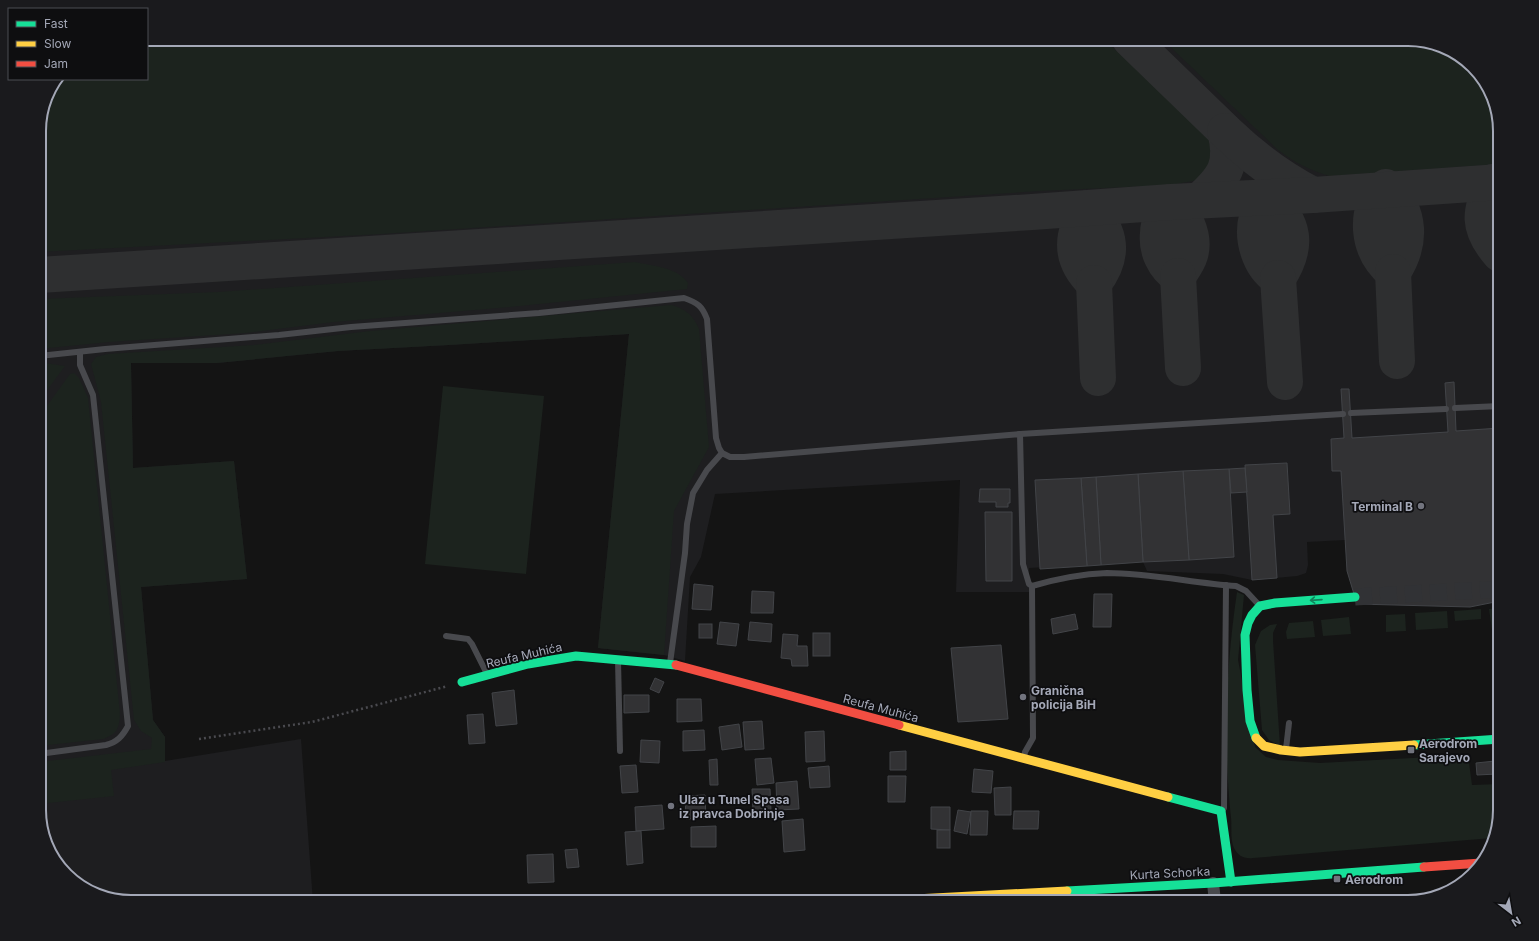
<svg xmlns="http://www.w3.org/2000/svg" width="1539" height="941" viewBox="0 0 1539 941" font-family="Inter,sans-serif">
<rect width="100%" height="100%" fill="#141414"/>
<path fill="#1e1e20" d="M147 39H1408L1454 51 1488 85 1500 125V561L1347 571 1345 540 1307 542 1308 565 1306 573 1297 576 1252 580 1223 574 1147 571 1143 562 1029 568V592H956L960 480 715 494 701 557 690 577 685 661 664 655 598 648 629 334 449 345 338 351 217 363H131L133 468 234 461 247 579 141 587 153 720 165 737V761L301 739 313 902H131L85 890 51 856 39 816V125L46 96 57 79H147Z"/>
<g fill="#1c231e">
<path d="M147 39H1103L1206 131 1214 146 1215 157 1211 167 1204 176 1193 181 1170 185 1040 191 381 234 39 252V125L46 96 57 79H147Z"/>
<path d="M1162 39H1408L1454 51 1488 85 1500 125V164L1330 176C1311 171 1294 162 1278 150Z"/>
<path d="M635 262C653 266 677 267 688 283L687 289 510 307 334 322 245 333 109 342 39 349V299L218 292Z"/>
<path d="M671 305C686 309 693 315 699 329L709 447 674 511 664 655 598 648 629 334 449 345 338 351 217 363H131L133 468 234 461 247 579 141 587 153 720 165 737V762L111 770 114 796 39 804V762L151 749 152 738 141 731 134 720 101 402 91 364 96 357 108 354 254 345 370 331Z"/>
<path d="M45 363 65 366 39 401V364Z"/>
<path d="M74 373 79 378 88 398 120 714C119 729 117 734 103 739L39 746V417L70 374Z"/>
<path d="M443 386 544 396 526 574 425 564Z"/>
<path d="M1237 592 1244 595 1238 660 1255 747 1266 757 1278 760 1320 763 1468 755 1472 785 1500 784V810L1492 838 1253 858C1244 859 1238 856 1234 848 1230 840 1232 826 1231 818 1223 743 1226 666 1237 592Z"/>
<path d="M1500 608V637H1493L1489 609Z"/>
<path d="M1481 609V619L1455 621 1454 611Z"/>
<path d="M1447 611 1448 628 1416 630 1415 613Z"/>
<path d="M1405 614 1406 631 1386 632V615Z"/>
<path d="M1349 617 1351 634 1323 636 1321 620Z"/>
<path d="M1313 621 1315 637 1287 639 1286 632 1289 623Z"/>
<path d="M1277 624 1273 633V641L1280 746 1269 740 1262 730 1255 645 1261 631 1270 625Z"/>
</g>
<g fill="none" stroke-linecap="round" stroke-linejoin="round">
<g stroke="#2e2f30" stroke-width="36">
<path d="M1130 39 1225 131C1234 165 1224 178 1200 200"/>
<path d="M1225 131C1252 157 1280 178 1313 195"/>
<path d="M1386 187C1411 213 1412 243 1393 272 1367 250 1363 213 1386 187Z"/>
<path d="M1500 188 1493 182C1479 212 1477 228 1500 254"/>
<path d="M1267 197C1295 223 1299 246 1278 278 1259 266 1251 238 1257 217 1259 209 1263 203 1267 197Z"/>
<path d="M1171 202C1184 214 1196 236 1190 255 1188 262 1182 270 1178 276 1164 267 1156 250 1158 233 1158 221 1165 211 1171 202Z"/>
<path d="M1088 208C1112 232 1115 256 1094 283 1069 259 1070 236 1088 208Z"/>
<path d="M1393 272 1397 361"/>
<path d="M39 275 1032 212 1171 202 1313 195 1500 182"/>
<path d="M1178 276 1183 368"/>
<path d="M1278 278 1285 382"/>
<path d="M1094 283 1098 378"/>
</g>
</g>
<g fill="#323234" stroke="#424448">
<path d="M1454 382 1456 431 1500 428V601L1470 607 1357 604 1347 571 1341 471H1332L1331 439 1344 438 1341 389H1349L1352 438 1448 432 1445 383Z"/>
<path d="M1287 463 1290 514 1273 515 1277 578 1252 580 1245 465Z"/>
<path d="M1245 468 1247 492 1231 493 1229 469Z"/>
<path d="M1229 469 1234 557 1189 560 1183 471Z"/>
<path d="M1183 471 1189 560 1143 562 1138 474Z"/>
<path d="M1138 474 1143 562 1101 565 1096 477Z"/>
<path d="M1096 477 1101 565 1087 566 1081 478Z"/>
<path d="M1081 478 1087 566 1040 569 1035 480Z"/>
<path d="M980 489H1010V503H1008V507H996V502H979Z"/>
<path d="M985 512H1012V581H986Z"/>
<path d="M694 584 713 586 711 610 692 609Z"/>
<path d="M752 591 774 592 773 613H751Z"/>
<path d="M1094 594H1112L1111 627H1093Z"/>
<path d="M1075 614 1078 629 1053 634 1051 619Z"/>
<path d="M720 622 739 624 736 646 717 644Z"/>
<path d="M750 622 772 624 771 642 748 640Z"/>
<rect x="699" y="624" width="13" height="14"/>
<rect x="813" y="633" width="17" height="23"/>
<path d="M783 634 798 635 797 646H807L808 666H792L791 659 781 658Z"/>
<path d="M1001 645 1008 719 958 722 951 648Z"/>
<path d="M655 678 664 682 659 693 650 689Z"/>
<path d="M514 690 517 724 496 726 492 693Z"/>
<path d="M624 695H649V712L624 713Z"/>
<path d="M677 699H701L702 721 677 722Z"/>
<path d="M483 714 485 743 469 744 467 715Z"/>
<path d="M762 721 764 749 745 750 743 722Z"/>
<path d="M739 724 742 747 722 750 719 727Z"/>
<path d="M704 730 705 750 683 751V731Z"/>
<path d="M824 731 825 761 806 762 805 732Z"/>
<path d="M641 740 660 741 659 763 640 762Z"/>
<path d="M906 751V770H890V752Z"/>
<path d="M1495 754H1500V782H1497V774L1477 775 1476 763 1495 761Z"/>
<path d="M771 758 774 783 757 785 755 759Z"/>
<path d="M717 759 718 785H710L709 760Z"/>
<path d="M636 765 638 792 622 793 620 766Z"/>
<path d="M829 766 830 787 810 788 808 768Z"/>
<path d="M974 769 993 771 991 793 972 792Z"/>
<path d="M888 776H906L905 802H888Z"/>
<path d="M797 781 799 809 777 810 776 783Z"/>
<path d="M1011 787V815H995L994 788Z"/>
<path d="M752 789H770L771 811H753Z"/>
<path d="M705 795 706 818 686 819 685 796Z"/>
<path d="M662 805 664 829 636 831 635 807Z"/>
<path d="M931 807H950V830L931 829Z"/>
<path d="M958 810 971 812 967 834 954 831Z"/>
<path d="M971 811H988L987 835H970Z"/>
<path d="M1014 811H1039L1038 829H1013Z"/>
<path d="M803 819 805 850 784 852 782 821Z"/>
<path d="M716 826V847H691V827Z"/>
<rect x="937" y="830" width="13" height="18"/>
<path d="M641 831 643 863 627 865 625 832Z"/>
<path d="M577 849 579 867 567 868 565 850Z"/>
<path d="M553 854 554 882 528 883 527 855Z"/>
</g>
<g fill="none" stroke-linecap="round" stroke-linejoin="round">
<path stroke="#313235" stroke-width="17" stroke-dasharray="17 8" stroke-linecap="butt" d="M1355 597 1500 589"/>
<path stroke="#4a4a4f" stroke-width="2.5" stroke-dasharray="2 3" stroke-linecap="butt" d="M199 739 312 722 448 686"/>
<g stroke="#48494d" stroke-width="6">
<path d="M39 356 105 349 279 335 351 327 539 313 684 298C698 303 702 306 707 319L716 438 719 448 722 453"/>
<path d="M1455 408 1500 406"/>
<path d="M1351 413 1446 409"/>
<path d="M1020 434 1343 414"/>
<path d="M446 636 468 639 472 644 487 674"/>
<path d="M618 660 620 751"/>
<path d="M670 663 685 553 687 524 693 493 707 470 722 453 730 457H744L1020 434 1023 564 1029 584 1032 586C1056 579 1082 574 1107 573 1150 573 1193 583 1236 586L1246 591 1259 605"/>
<path d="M1286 749 1289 723"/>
<path d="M39 754 106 745C117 742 122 737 128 726L93 395 80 365V353"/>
<path d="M1024 758 1025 752 1033 738 1032 586"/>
<path d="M1222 811 1224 808 1226 585"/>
</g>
<path stroke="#48494d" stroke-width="12" d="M1213 883 1215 902"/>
<g stroke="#16e098" stroke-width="9">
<path d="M462 682 528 664 576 656 676 665"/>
<path d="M1256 738 1250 721 1247 690 1245 635 1248 623 1252 615 1260 606 1275 603 1355 597"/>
<path d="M1414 745 1500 739"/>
<path d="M1168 797 1221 811 1231 882"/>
<path d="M1067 891 1213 883 1424 867"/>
</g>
<g stroke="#ffcf43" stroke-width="9">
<path d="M899 725 1168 797"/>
<path d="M1256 738 1264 746 1281 750 1300 752 1414 745"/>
<path d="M859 902 1067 891"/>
</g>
<g stroke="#f24e42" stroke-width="9">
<path d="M676 665 899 725"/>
<path d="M1424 867 1481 863"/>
</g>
</g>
<defs><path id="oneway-shaft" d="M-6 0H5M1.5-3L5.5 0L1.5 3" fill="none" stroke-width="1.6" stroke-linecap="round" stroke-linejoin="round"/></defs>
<use stroke="#12825b" href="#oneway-shaft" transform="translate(1316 600) rotate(176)"/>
<g fill="#72747e" stroke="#0e0e10" stroke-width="1.5">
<circle cx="1421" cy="506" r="4"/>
<circle cx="1023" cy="697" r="4"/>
<rect x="1407" y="746" width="8" height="8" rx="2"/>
<circle cx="671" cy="806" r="4"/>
<rect x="1333" y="875" width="8" height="8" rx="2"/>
</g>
<g text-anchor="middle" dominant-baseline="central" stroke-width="3.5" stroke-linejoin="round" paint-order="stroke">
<g font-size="12" font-weight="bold" fill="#a4a8b7" stroke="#0e0e10" text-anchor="start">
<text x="1413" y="506" text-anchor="end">Terminal B</text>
<text x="1031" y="690">Granična<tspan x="1031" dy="14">policija BiH</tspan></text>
<text x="1419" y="743">Aerodrom<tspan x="1419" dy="14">Sarajevo</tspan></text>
<text x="679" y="799">Ulaz u Tunel Spasa<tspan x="679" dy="14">iz pravca Dobrinje</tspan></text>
<text x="1345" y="879">Aerodrom</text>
</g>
<g font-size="12" fill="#a4a8b7" stroke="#0e0e10">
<text transform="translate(524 655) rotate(-13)">Reufa Muhića</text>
<text transform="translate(881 708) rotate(15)">Reufa Muhića</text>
<text transform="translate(1170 873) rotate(-3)">Kurta Schorka</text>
</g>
</g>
<path d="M0 0H1539V941H0ZM131 46H1408A85 85 0 0 1 1493 131V810A85 85 0 0 1 1408 895H131A85 85 0 0 1 46 810V131A85 85 0 0 1 131 46Z" fill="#1a1a1d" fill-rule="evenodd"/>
<path fill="none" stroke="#a4a8b7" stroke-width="2" d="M131 46H1408A85 85 0 0 1 1493 131V810A85 85 0 0 1 1408 895H131A85 85 0 0 1 46 810V131A85 85 0 0 1 131 46Z"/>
<rect x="8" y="8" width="140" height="72" fill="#0e0e10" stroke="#4a4c53"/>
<rect x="16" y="21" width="20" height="6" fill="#16e098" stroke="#4a4c53"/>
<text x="44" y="28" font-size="12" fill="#a4a8b7">Fast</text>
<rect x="16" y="41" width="20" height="6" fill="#ffcf43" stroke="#4a4c53"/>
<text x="44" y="48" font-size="12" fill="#a4a8b7">Slow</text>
<rect x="16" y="61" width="20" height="6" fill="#f24e42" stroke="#4a4c53"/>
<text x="44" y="68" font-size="12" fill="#a4a8b7">Jam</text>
<g transform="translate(1511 913) rotate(149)" stroke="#0e0e10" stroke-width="3" paint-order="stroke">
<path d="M0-3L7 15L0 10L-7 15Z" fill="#a4a8b7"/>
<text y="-6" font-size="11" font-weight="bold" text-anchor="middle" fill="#a4a8b7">N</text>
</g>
</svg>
